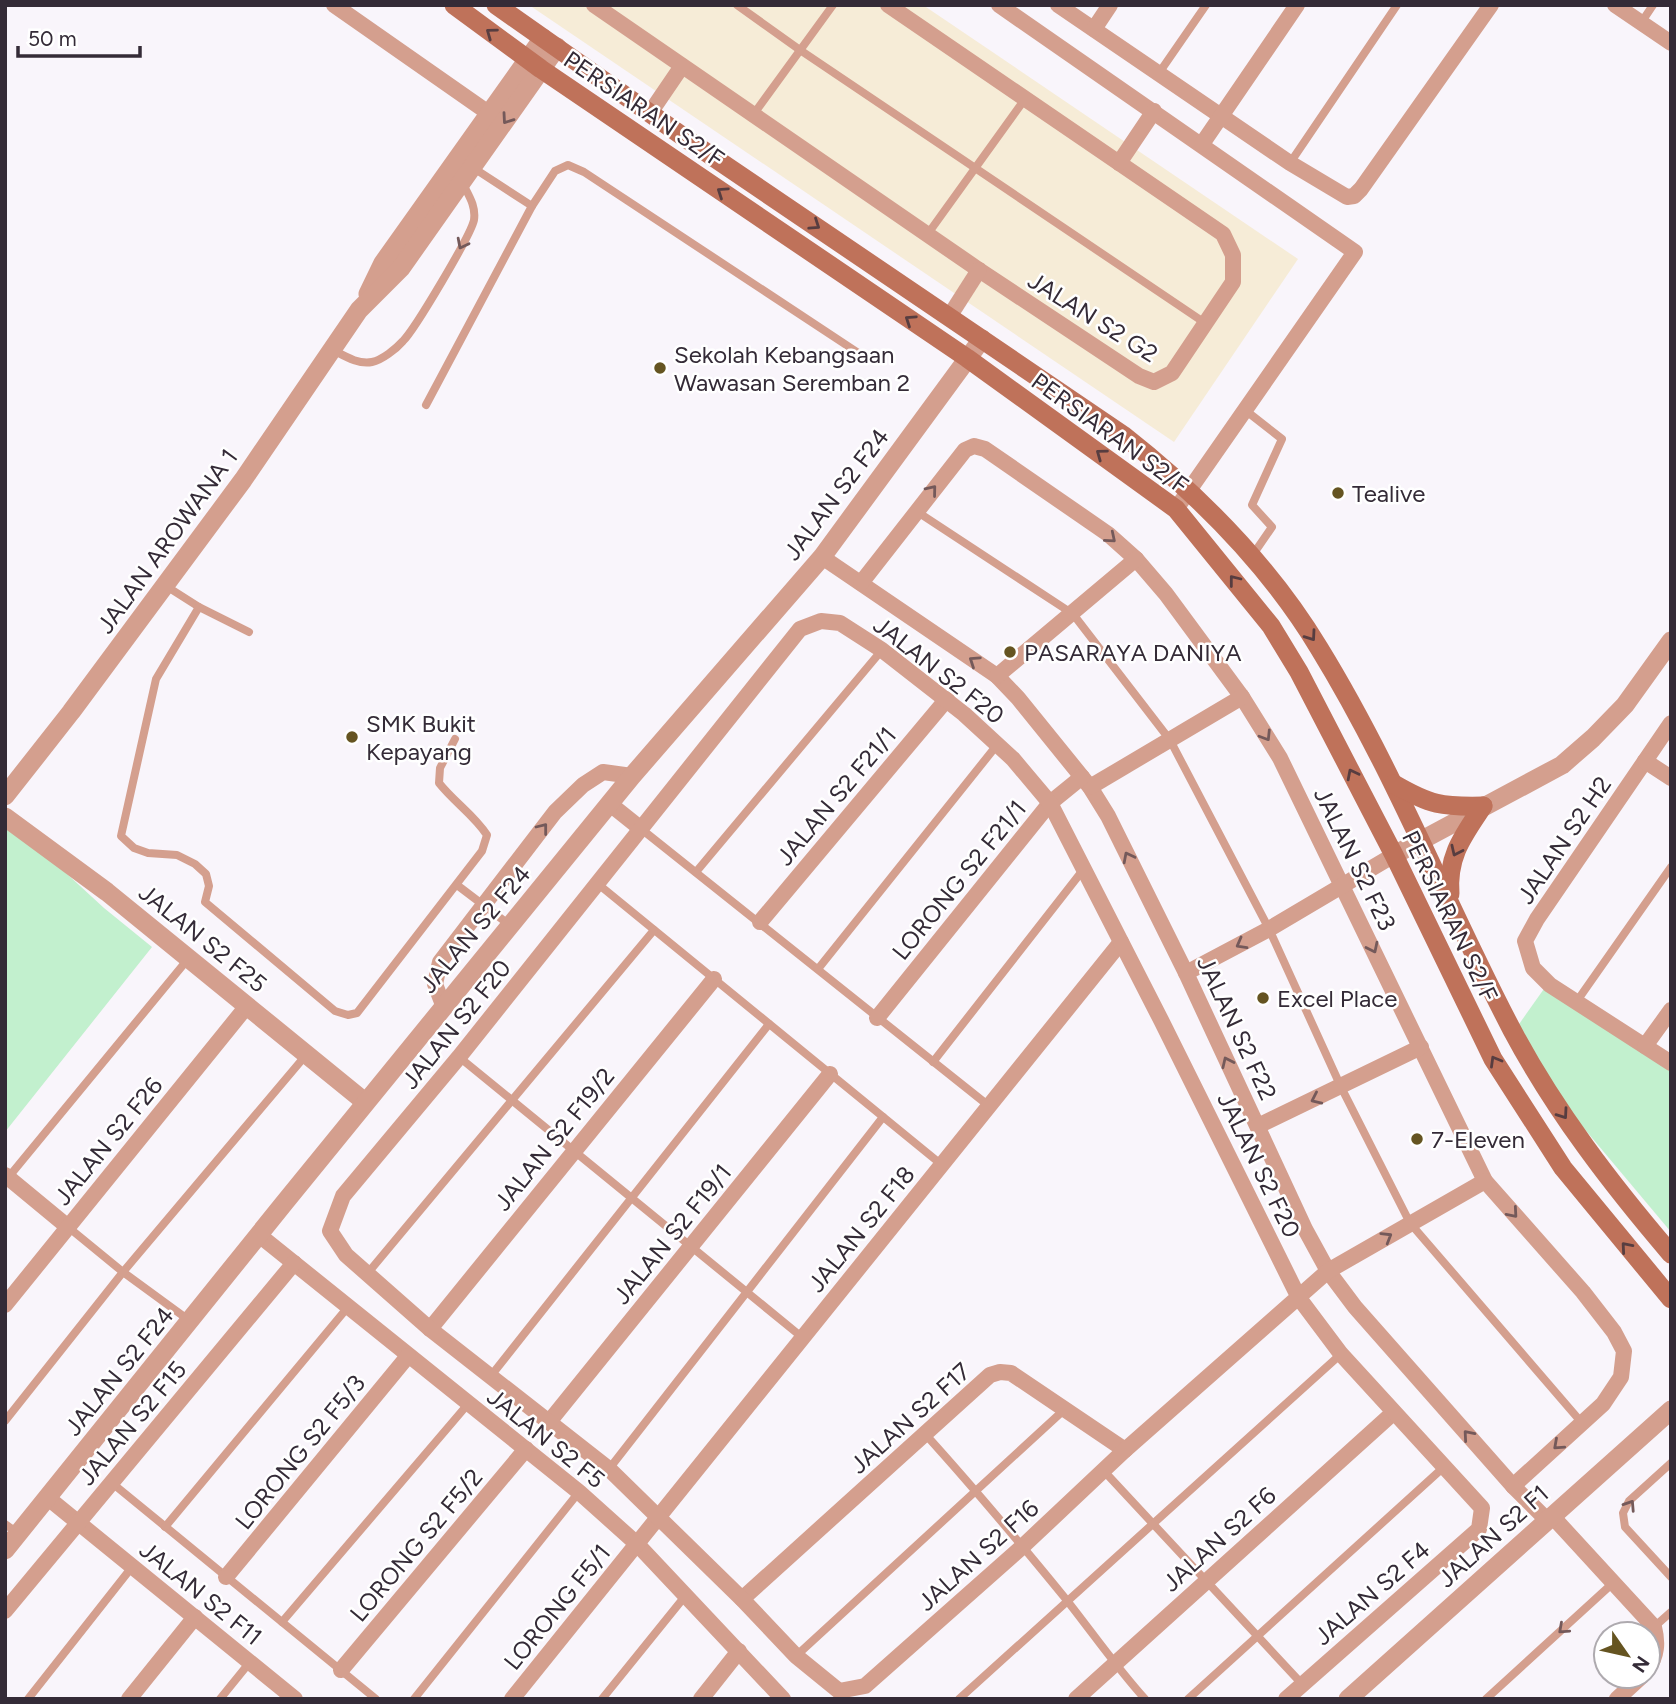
<svg xmlns="http://www.w3.org/2000/svg" width="1676" height="1704" viewBox="0 0 1676 1704" font-family="Figtree,sans-serif">
<rect width="100%" height="100%" fill="#f9f5fb"/>
<path fill="#f6ecd7" d="M529 5H923L1298 259 1174 442Z"/>
<g fill="#c2f0ce">
<path d="M5 817 104 908 152 947 5 1132Z"/>
<path d="M1546 986 1671 1065V1232L1551 1089 1517 1027Z"/>
</g>
<g fill="none" stroke-linecap="round" stroke-linejoin="round">
<g stroke="#d49f8e" stroke-width="8">
<path d="M737 5 800 50 1205 323"/>
<path d="M1641 23 1653 5"/>
<path d="M1159 73 1206 5"/>
<path d="M753 115 833 5"/>
<path d="M1290 163 1397 5"/>
<path d="M472 167 532 206"/>
<path d="M927 235 1025 99"/>
<path d="M331 349C343 355 358 365 372 362 382 360 396 349 403 341 415 329 471 235 474 220 476 206 469 196 463 184"/>
<path d="M426 405 532 206 555 171 568 165 584 172 866 358"/>
<path d="M1245 410 1282 439 1252 505 1272 527 1252 556"/>
<path d="M916 511 1073 614 1170 740 1269 929 1341 1087 1410 1223 1582 1423"/>
<path d="M166 586 199 607"/>
<path d="M249 632 199 607 156 679 121 836 134 848 148 853 177 855 195 864 206 874 209 886 205 902 335 1011 348 1015 357 1013 482 851 487 835C474 815 454 802 439 783L440 768 455 739"/>
<path d="M640 828 989 1106"/>
<path d="M696 872 882 650"/>
<path d="M598 884 942 1165"/>
<path d="M457 885 511 926"/>
<path d="M818 969 997 745"/>
<path d="M1577 1001 1671 867"/>
<path d="M459 1057 803 1338"/>
<path d="M933 1062 1083 870"/>
<path d="M7 1179 188 959"/>
<path d="M68 1227 123 1272 190 1321"/>
<path d="M367 1274 654 930"/>
<path d="M490 1377 769 1024"/>
<path d="M5 1421 123 1272 306 1055"/>
<path d="M926 1435C974 1488 1020 1543 1065 1598 1092 1632 1116 1667 1145 1699"/>
<path d="M1671 1463 1629 1501 1623 1513 1625 1527 1671 1577"/>
<path d="M609 1469 883 1117"/>
<path d="M1103 1470 1302 1684"/>
<path d="M112 1483 376 1699"/>
<path d="M5 1524 19 1534"/>
<path d="M165 1527 348 1307"/>
<path d="M282 1622 468 1404"/>
<path d="M1654 1627 1671 1612"/>
<path d="M796 1656 1065 1409"/>
<path d="M28 1699 132 1567"/>
<path d="M220 1699 250 1662"/>
<path d="M414 1699 579 1492"/>
<path d="M602 1699 686 1595"/>
<path d="M959 1699 1341 1354"/>
<path d="M1188 1699 1445 1466"/>
<path d="M1486 1699 1613 1583"/>
</g>
<g stroke="#d49f8e" stroke-width="16">
<path d="M334 5 490 114"/>
<path d="M594 5 979 270 1139 376 1154 382 1172 373 1233 282V255L1223 234 888 5"/>
<path d="M999 5 1355 252 1176 509"/>
<path d="M1058 5 1290 163 1347 197 1354 196 1361 189 1491 5"/>
<path d="M1615 5 1671 43"/>
<path d="M1094 29 1110 5"/>
<path d="M650 113 682 66"/>
<path d="M1202 144 1297 5"/>
<path d="M1119 163 1154 111"/>
<path d="M949 317 979 270"/>
<path d="M822 557 997 676 1018 698 1090 787 1108 816 1186 973 1305 1229 1328 1271 1355 1307 1513 1486 1547 1520"/>
<path d="M861 583 965 450 974 446 985 449 1108 534 1136 559 1166 594 1242 697 1280 758 1485 1181 1583 1292 1614 1332 1624 1351 1621 1377 1603 1404 1513 1486"/>
<path d="M997 676 1136 559"/>
<path d="M1671 723 1537 919 1525 941 1533 968 1550 985 1671 1063"/>
<path d="M1645 761 1671 778"/>
<path d="M1090 787 1242 697"/>
<path d="M610 804 640 828"/>
<path d="M760 922 947 699"/>
<path d="M1186 973 1269 929 1394 855"/>
<path d="M443 1005 435 984 440 962 555 812 583 785 603 772 632 776"/>
<path d="M877 1018 1050 803 1082 777"/>
<path d="M1645 1046 1671 1010"/>
<path d="M1258 1126 1421 1047"/>
<path d="M5 1175 68 1227"/>
<path d="M259 1235 579 1492 637 1544 783 1699"/>
<path d="M5 1305 247 1006"/>
<path d="M430 1329 714 979"/>
<path d="M549 1422 830 1074"/>
<path d="M48 1498 295 1699"/>
<path d="M1552 1516 1654 1627C1658 1643 1657 1655 1648 1669"/>
<path d="M226 1577 408 1356"/>
<path d="M742 1599 990 1375 1000 1372 1011 1373 1125 1450"/>
<path d="M5 1611 294 1263"/>
<path d="M341 1670 526 1449"/>
<path d="M129 1699 195 1617"/>
<path d="M512 1699 1121 942"/>
<path d="M701 1699 739 1651"/>
<path d="M1076 1699 1393 1413"/>
<path d="M1286 1699 1479 1529 1482 1508 1341 1354 1299 1298 1161 1020 1050 803 1013 759 964 714 882 650 840 623 821 621 800 629 459 1057 343 1196 330 1231 346 1255 430 1329 609 1469 742 1599 796 1656 839 1691 865 1686 1022 1547 1125 1450 1328 1271 1485 1181"/>
<path d="M1617 1699 1642 1676"/>
</g>
<g stroke="#d49f8e" stroke-width="19">
<path d="M368 294 383 263 543 38"/>
<path d="M5 796 71 712 243 480 359 310 401 268 557 47"/>
<path d="M5 817 107 892 365 1102"/>
<path d="M1394 855 1562 765 1593 738 1625 705 1671 641"/>
<path d="M5 1550 285 1202 632 776 822 557 982 339"/>
<path d="M1348 1699 1671 1410"/>
</g>
<g stroke="#bf725a" stroke-width="19">
<path d="M454 5 541 69 967 358 1176 509 1271 626 1299 672 1394 855 1493 1059 1563 1168 1671 1299"/>
<path d="M496 5 688 140 1123 435C1199 495 1269 565 1319 648 1394 770 1446 904 1512 1030 1555 1111 1612 1185 1671 1254"/>
<path d="M1394 784C1430 805 1442 807 1483 806"/>
<path d="M1450 894C1447 856 1463 836 1483 806"/>
</g>
</g>
<defs><path id="oneway-chevron" d="M-2-3.5L2.5 0L-2 3.5" fill="none" stroke-width="1.6" stroke-linecap="round" stroke-linejoin="round" transform="scale(1.75)"/></defs>
<g stroke="#573d40">
<use href="#oneway-chevron" transform="translate(491 33) rotate(-144)"/>
<use href="#oneway-chevron" transform="translate(722 192) rotate(-146)"/>
<use href="#oneway-chevron" transform="translate(815 225) rotate(34)"/>
<use href="#oneway-chevron" transform="translate(910 320) rotate(-146)"/>
<use href="#oneway-chevron" transform="translate(1101 454) rotate(-144)"/>
<use href="#oneway-chevron" transform="translate(1234 580) rotate(-128)"/>
<use href="#oneway-chevron" transform="translate(1311 636) rotate(55)"/>
<use href="#oneway-chevron" transform="translate(1352 774) rotate(-117)"/>
<use href="#oneway-chevron" transform="translate(1456 851) rotate(115)"/>
<use href="#oneway-chevron" transform="translate(1495 1061) rotate(-120)"/>
<use href="#oneway-chevron" transform="translate(1563 1114) rotate(55)"/>
<use href="#oneway-chevron" transform="translate(1626 1247) rotate(-131)"/>
</g>
<g stroke="#74595a">
<use href="#oneway-chevron" transform="translate(507 119) rotate(125)"/>
<use href="#oneway-chevron" transform="translate(462 244) rotate(117)"/>
<use href="#oneway-chevron" transform="translate(932 490) rotate(-51)"/>
<use href="#oneway-chevron" transform="translate(1111 538) rotate(40)"/>
<use href="#oneway-chevron" transform="translate(974 661) rotate(-146)"/>
<use href="#oneway-chevron" transform="translate(1266 736) rotate(58)"/>
<use href="#oneway-chevron" transform="translate(543 828) rotate(-52)"/>
<use href="#oneway-chevron" transform="translate(1128 857) rotate(-117)"/>
<use href="#oneway-chevron" transform="translate(1241 944) rotate(151)"/>
<use href="#oneway-chevron" transform="translate(1373 948) rotate(64)"/>
<use href="#oneway-chevron" transform="translate(1227 1062) rotate(-115)"/>
<use href="#oneway-chevron" transform="translate(1316 1099) rotate(155)"/>
<use href="#oneway-chevron" transform="translate(1513 1213) rotate(49)"/>
<use href="#oneway-chevron" transform="translate(1387 1237) rotate(-31)"/>
<use href="#oneway-chevron" transform="translate(1468 1435) rotate(-131)"/>
<use href="#oneway-chevron" transform="translate(1558 1445) rotate(138)"/>
<use href="#oneway-chevron" transform="translate(1630 1505) rotate(-57)"/>
<use href="#oneway-chevron" transform="translate(1563 1629) rotate(138)"/>
</g>
<g fill="#655421" stroke="#fff" stroke-width="2.5">
<circle cx="660" cy="368" r="7"/>
<circle cx="1338" cy="493" r="7"/>
<circle cx="1010" cy="652" r="7"/>
<circle cx="352" cy="737" r="7"/>
<circle cx="1263" cy="998" r="7"/>
<circle cx="1417" cy="1139" r="7"/>
</g>
<g text-anchor="middle" dominant-baseline="central" stroke-width="5" stroke-linejoin="round" paint-order="stroke">
<g font-size="24" fill="#342b37" stroke="#fff">
<text transform="translate(644 109) rotate(34)">PERSIARAN S2/F</text>
<text transform="translate(1093 317) rotate(32)">JALAN S2 G2</text>
<text transform="translate(1110 433) rotate(36)">PERSIARAN S2/F</text>
<text transform="translate(836 494) rotate(-53)">JALAN S2 F24</text>
<text transform="translate(167 541) rotate(-54)">JALAN AROWANA 1</text>
<text transform="translate(939 670) rotate(38)">JALAN S2 F20</text>
<text transform="translate(836 796) rotate(-50)">JALAN S2 F21/1</text>
<text transform="translate(1564 840) rotate(-56)">JALAN S2 H2</text>
<text transform="translate(1355 859) rotate(64)">JALAN S2 F23</text>
<text transform="translate(959 880) rotate(-51)">LORONG S2 F21/1</text>
<text transform="translate(1450 916) rotate(64)">PERSIARAN S2/F</text>
<text transform="translate(475 929) rotate(-50)">JALAN S2 F24</text>
<text transform="translate(203 938) rotate(39)">JALAN S2 F25</text>
<text transform="translate(456 1024) rotate(-51)">JALAN S2 F20</text>
<text transform="translate(1237 1028) rotate(65)">JALAN S2 F22</text>
<text transform="translate(554 1139) rotate(-51)">JALAN S2 F19/2</text>
<text transform="translate(108 1141) rotate(-51)">JALAN S2 F26</text>
<text transform="translate(1259 1165) rotate(64)">JALAN S2 F20</text>
<text transform="translate(861 1229) rotate(-51)">JALAN S2 F18</text>
<text transform="translate(672 1234) rotate(-51)">JALAN S2 F19/1</text>
<text transform="translate(119 1371) rotate(-51)">JALAN S2 F24</text>
<text transform="translate(910 1418) rotate(-42)">JALAN S2 F17</text>
<text transform="translate(132 1423) rotate(-50)">JALAN S2 F15</text>
<text transform="translate(546 1438) rotate(39)">JALAN S2 F5</text>
<text transform="translate(300 1452) rotate(-51)">LORONG S2 F5/3</text>
<text transform="translate(1493 1536) rotate(-42)">JALAN S2 F1</text>
<text transform="translate(1219 1539) rotate(-42)">JALAN S2 F6</text>
<text transform="translate(416 1545) rotate(-50)">LORONG S2 F5/2</text>
<text transform="translate(978 1555) rotate(-42)">JALAN S2 F16</text>
<text transform="translate(201 1593) rotate(39)">JALAN S2 F11</text>
<text transform="translate(1372 1593) rotate(-41)">JALAN S2 F4</text>
<text transform="translate(557 1607) rotate(-51)">LORONG F5/1</text>
</g>
<g font-size="24" fill="#342b37" stroke="#fff" text-anchor="start">
<text x="674" y="354">Sekolah Kebangsaan<tspan x="674" dy="28">Wawasan Seremban 2</tspan></text>
<text x="1352" y="493">Tealive</text>
<text x="1024" y="652">PASARAYA DANIYA</text>
<text x="366" y="723">SMK Bukit<tspan x="366" dy="28">Kepayang</tspan></text>
<text x="1277" y="998">Excel Place</text>
<text x="1431" y="1139">7-Eleven</text>
</g>
</g>
<rect width="1676" height="1704" fill="none" stroke="#342b37" stroke-width="14"/>
<g transform="translate(1627 1655) rotate(124)"><circle r="33" fill="#ffffff" stroke="#aeaaaf" stroke-width="2"/>
<path d="M0-5L12 26L0 18L-12 26Z" fill="#655421"/>
<text y="-10" font-size="19" font-weight="bold" text-anchor="middle" fill="#342b37">N</text>
</g>
<path d="M18 46v10h122v-10" fill="none" stroke="#342b37" stroke-width="3.5"/>
<text x="28" y="46" font-size="21" fill="#342b37" stroke="#ffffff" stroke-width="5" paint-order="stroke">50 m</text>
</svg>
